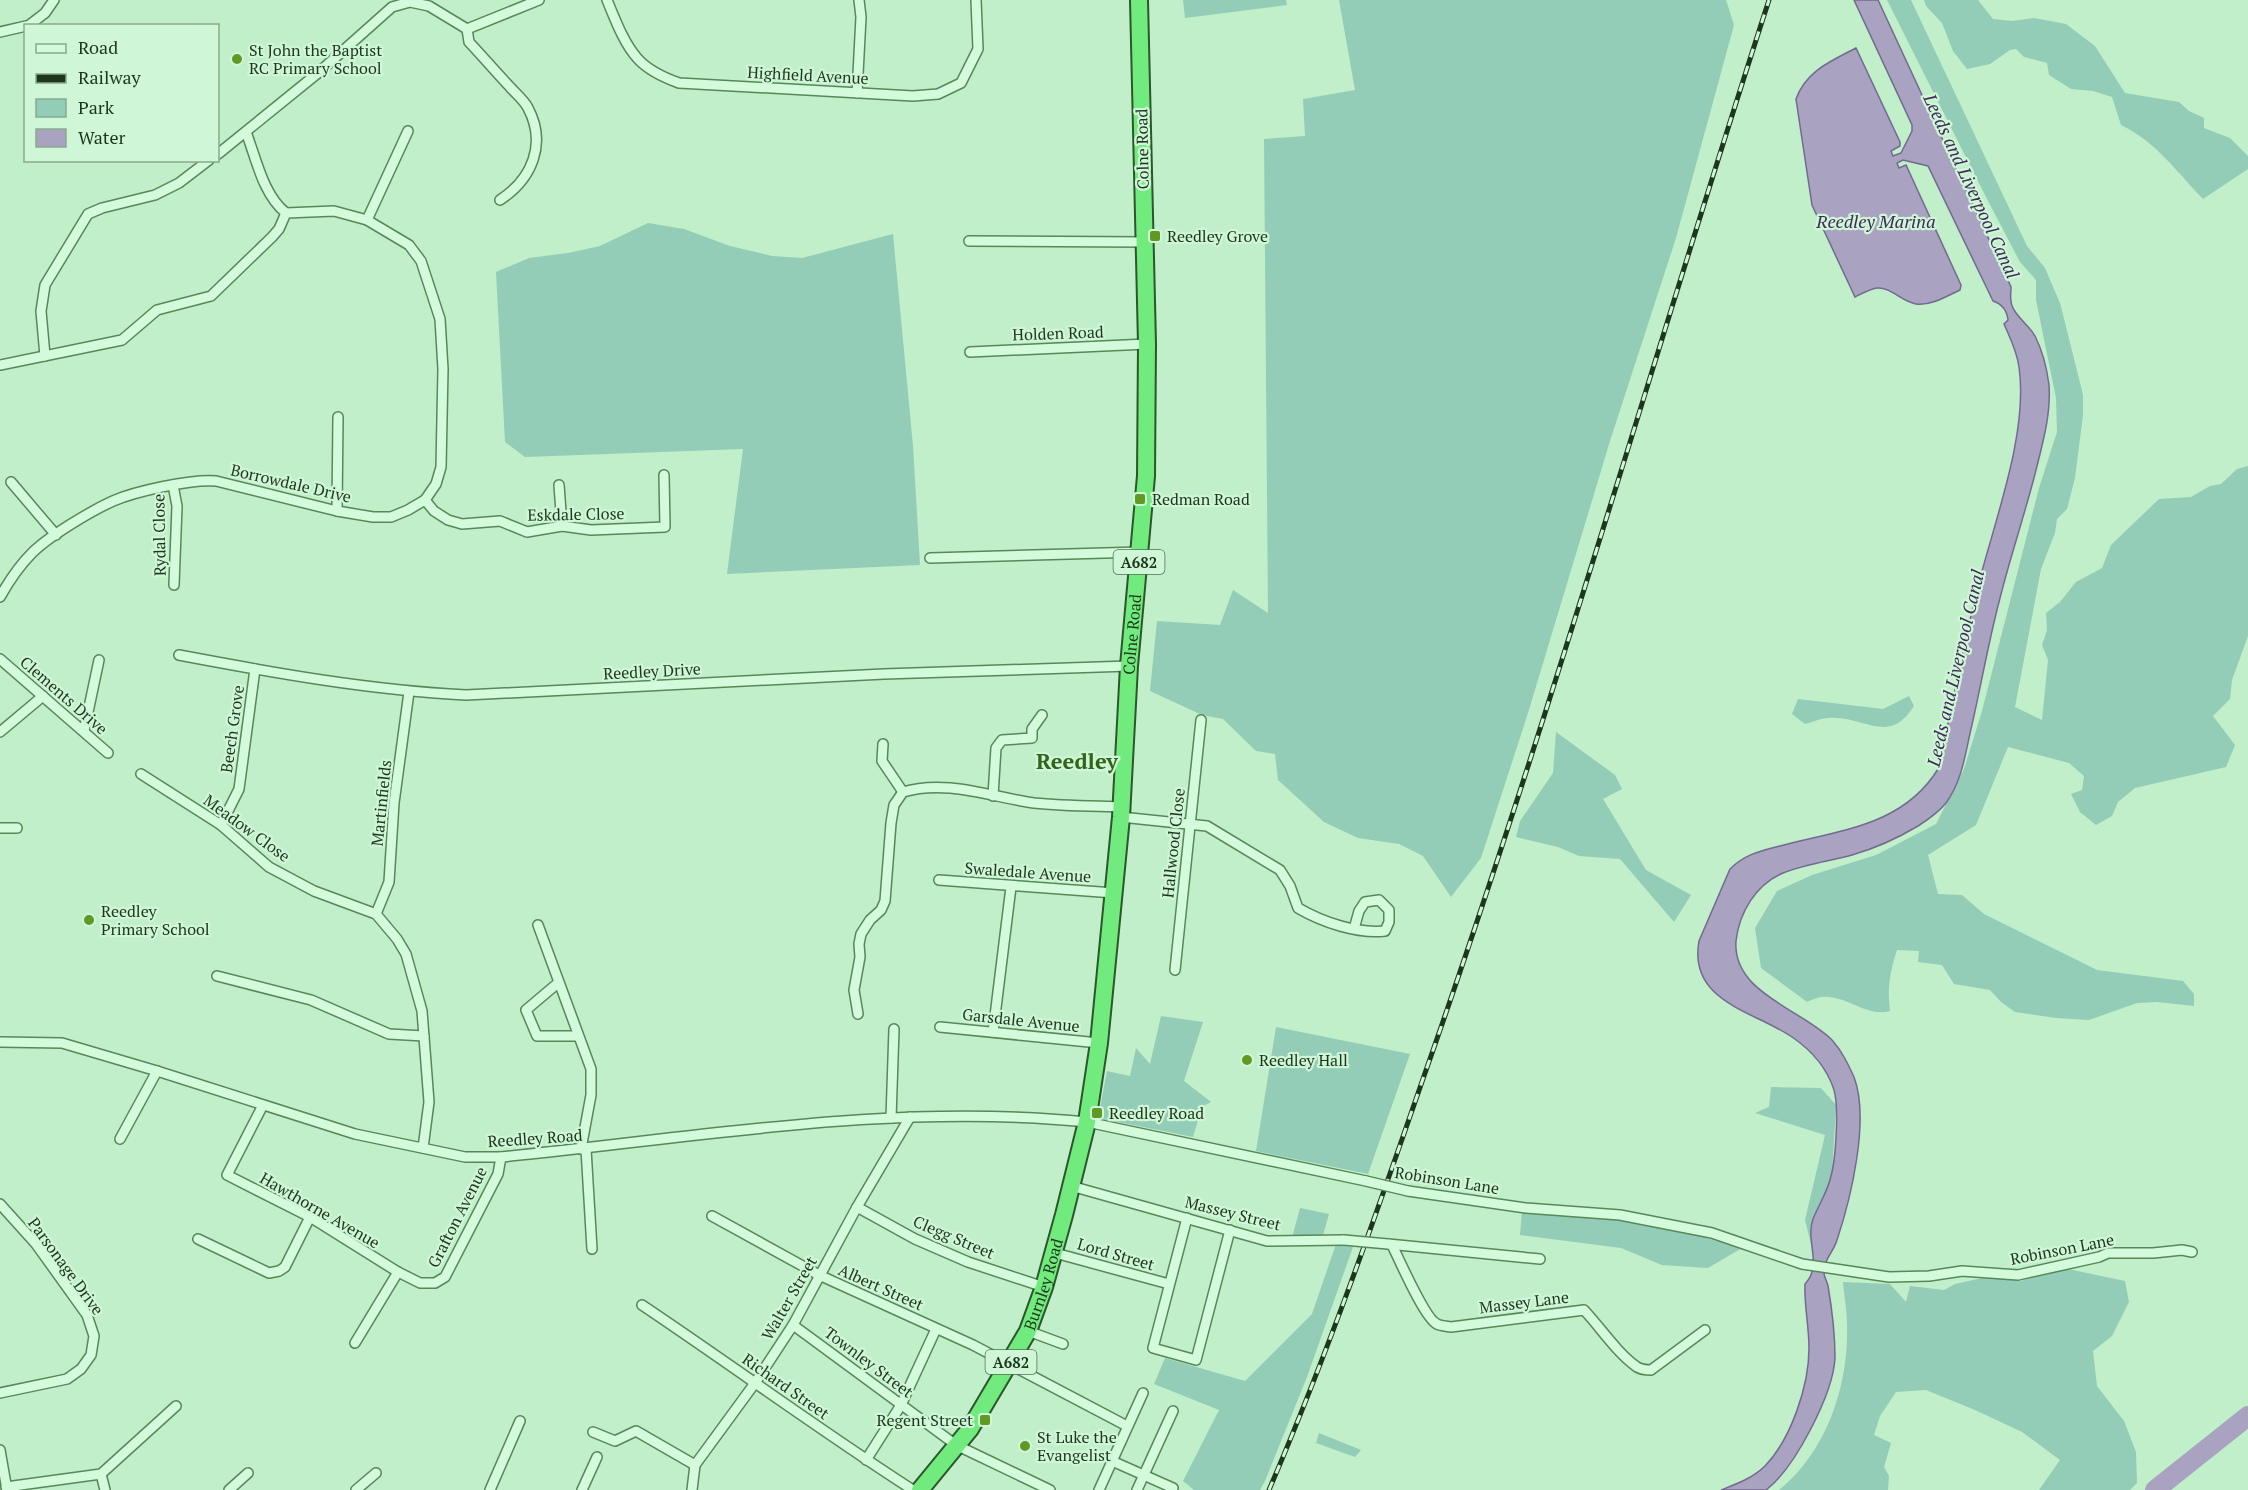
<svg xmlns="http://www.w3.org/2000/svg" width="2248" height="1490" viewBox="0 0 2248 1490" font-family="'PT Serif',serif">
<rect width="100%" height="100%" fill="#c0efc9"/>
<g fill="#93cdb7">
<path d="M1183 0H1286L1287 5 1185 18Z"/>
<path d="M1339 0H1726L1734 25 1676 238 1610 441 1528 713 1481 858 1451 897 1423 856 1399 844 1358 838 1324 822 1278 780 1275 754 1256 751 1223 719 1202 715 1150 691 1157 621 1220 625 1233 590 1268 613 1264 139 1305 136 1303 99 1355 90Z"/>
<path d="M1887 0H1911L2027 246 2045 268 2060 303 2083 395V415L2075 478 2067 509 2057 519 2055 533 2041 569 2015 707 2042 720 2048 660 2042 645 2047 630 2046 613 2060 602 2076 582 2102 568 2111 545 2159 499 2191 497 2210 486 2221 484 2237 469 2248 466V636L2232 680 2230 699 2213 716 2235 745 2226 767 2135 788 2118 802 2112 816 2096 825 2080 812 2071 794 2082 790 2084 776 2069 763 2008 747 1976 825 1928 855 1938 894 1962 895 1984 914 2097 970 2183 981 2194 994V1006L2157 1002 2137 1003 2089 1020 2056 1018 2015 1012 2001 1002 1990 990 1954 984 1942 965 1918 962 1919 951 1897 950C1890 971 1887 989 1890 1011 1867 1018 1846 994 1821 997 1816 998 1811 1000 1807 1002L1761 968 1755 928 1777 891 1812 875 1876 855 1936 824 1964 769 1982 711 2039 488 2057 432 2056 398 2036 300V280L2020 262 1986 197Z"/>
<path d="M1924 0H1978L1993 19 2012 21 2034 18 2066 24 2095 46 2125 93 2179 102 2189 111 2204 118V128L2230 138 2248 156V169L2203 199C2177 172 2155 141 2121 125L2112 97 2093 91 2071 89 2049 75 2047 63 2024 57 2016 49 2010 50 1990 64 1967 69 1953 51 1942 23 1926 6Z"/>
<path d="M648 223 684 229 730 246 772 256 802 258 893 234 913 446 920 565 727 574 743 449 525 457 505 442 496 272 529 258 568 253 600 246Z"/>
<path d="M1909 696 1914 706C1888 747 1864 715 1829 718 1821 718 1813 722 1805 724L1792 714 1798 699 1883 709Z"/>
<path d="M1556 732 1615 775 1622 789 1603 799 1646 870 1691 895 1674 922 1620 859 1579 856 1558 847 1516 837 1520 821 1553 773Z"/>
<path d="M1161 1016 1203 1022 1184 1081 1211 1102 1202 1107 1193 1137 1098 1118 1107 1071 1130 1076 1136 1048 1150 1064Z"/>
<path d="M1276 1027 1410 1054 1368 1174 1256 1151Z"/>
<path d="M1771 1087 1821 1088 1836 1105 1832 1176 1812 1222V1248L1805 1220 1825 1135 1755 1113 1769 1107Z"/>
<path d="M1300 1208 1329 1214 1323 1235 1292 1238Z"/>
<path d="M1522 1211 1607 1218 1670 1228 1742 1248 1708 1268 1662 1265 1621 1248 1520 1235Z"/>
<path d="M1336 1244 1353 1247 1307 1377 1265 1481 1260 1490H1194L1183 1481 1219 1410 1154 1384 1165 1358 1245 1381 1312 1314Z"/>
<path d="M2063 1268 2125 1281 2129 1302 2112 1336 2093 1351 2097 1386 2124 1421 2136 1452 2137 1483 2130 1490H2039L2060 1460 2022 1432 1975 1410 1926 1390 1896 1392 1880 1416 1874 1435 1891 1443 1884 1467 1889 1476 1888 1490H1779C1827 1451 1849 1385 1847 1324 1847 1310 1844 1296 1843 1282L1890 1284 1906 1302 1910 1286 1944 1290 1955 1284 1987 1277 2021 1281Z"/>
<path d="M1319 1433 1361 1450 1355 1457 1316 1443Z"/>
</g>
<path fill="#a9a3c1" stroke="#736a8f" stroke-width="1.5" d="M1854 0H1878L2011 287C2011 292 2010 296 2011 301 2012 314 2029 325 2035 336 2042 350 2047 369 2049 385 2051 414 2043 442 2036 470 2025 514 2010 557 1999 602 1988 644 1981 686 1971 729 1965 755 1962 781 1946 803 1938 813 1929 819 1918 826 1898 838 1876 848 1852 855 1830 861 1805 864 1783 873 1756 884 1739 913 1736 941 1732 993 1803 1010 1832 1040 1842 1051 1848 1064 1854 1077 1870 1119 1851 1198 1837 1240 1834 1251 1823 1261 1824 1273 1824 1277 1827 1281 1828 1286 1832 1309 1835 1334 1835 1358 1833 1394 1795 1468 1766 1490H1721C1736 1484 1753 1478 1765 1466 1791 1439 1809 1386 1809 1348 1809 1326 1804 1305 1805 1284 1823 1265 1805 1241 1813 1219 1819 1204 1828 1191 1831 1176 1836 1158 1839 1107 1834 1090 1827 1068 1811 1050 1792 1037 1754 1011 1688 1002 1699 941L1730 869C1745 854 1761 851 1780 846 1840 830 1903 826 1938 769 1951 711 1962 652 1976 594 1992 527 2029 435 2019 367 2017 351 2010 338 2004 324L2008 320C2007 310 2002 304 1993 301L1928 166 1903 160 1897 163 1899 168 1906 165 1961 285 1960 290C1947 296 1931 306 1916 304 1902 302 1891 287 1877 288 1870 289 1861 294 1855 297L1812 205 1796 99C1806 71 1831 61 1856 48L1900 142V146L1891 151 1893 156 1901 153 1912 131V125Z"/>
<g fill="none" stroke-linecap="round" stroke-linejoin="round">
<path stroke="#a9a3c1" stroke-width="20" d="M2155 1490 2248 1416"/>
<defs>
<g id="minor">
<path d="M607 0C615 19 624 44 638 59 649 71 665 78 679 83L913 96 938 94 961 83 978 49 976 0"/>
<path d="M28 26 45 13 54 0"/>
<path d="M467 29 469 42C483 57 496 72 510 87 516 94 524 100 528 108 547 144 532 179 500 200"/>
<path d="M467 29 539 0"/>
<path d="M0 32 26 26"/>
<path d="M857 93 861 17 859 0"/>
<path d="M246 132C256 158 263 195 286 213"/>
<path d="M218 154 318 73 392 7 410 2 429 6 467 29"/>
<path d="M367 220 408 131"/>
<path d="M969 241 1145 242"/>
<path d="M970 352 1147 344"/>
<path d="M45 356 41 311 45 285 88 214 102 208 155 195 179 183 209 160"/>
<path d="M0 365 122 340 157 310 211 296 272 237 279 229 286 213 334 211 367 220 409 245 421 261 440 319 443 369 441 467 436 484 425 500 408 510 391 517H373L337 511 216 481C191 479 136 491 113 501 91 511 49 536 32 553 19 566 9 581 0 597"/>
<path d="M11 482 56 535"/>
<path d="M173 485 177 506 174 585"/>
<path d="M559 485 562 526"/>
<path d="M425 500 434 511 448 520 462 524 500 521 527 532 562 526 591 530 665 527 664 475"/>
<path d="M337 511 338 417"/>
<path d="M930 558 1140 552"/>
<path d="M179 655C274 673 369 690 466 695L884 674 1129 666"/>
<path d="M0 659 108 753"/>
<path d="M84 731 99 660"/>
<path d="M0 732 43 696"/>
<path d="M883 744 882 761 903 792"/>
<path d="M141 774 221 825 269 867 314 891 376 914 397 939 406 954 422 1011 429 1102 423 1148"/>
<path d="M903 792C946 779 991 797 1034 803 1063 806 1093 806 1122 807"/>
<path d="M993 796 996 748 1002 740 1032 738V729L1042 715"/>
<path d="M1121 817 1207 826 1280 870 1290 886 1298 908C1322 922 1357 934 1385 931L1389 922V910L1379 900 1365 902 1359 911 1354 929"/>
<path d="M221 825 239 789 255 669"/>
<path d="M0 828H17"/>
<path d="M939 880 1114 893"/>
<path d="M376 914 389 882 394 803 409 692"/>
<path d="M538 925 591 1069V1095L581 1149"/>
<path d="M1175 970 1201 720"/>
<path d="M217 976 311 1000 389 1034 424 1036"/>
<path d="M558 983 526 1010 537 1036H578"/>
<path d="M858 1014 854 990 860 957 859 944 861 934 870 920 881 910 885 901 891 823 894 805 903 792"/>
<path d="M940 1027 1099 1043"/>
<path d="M993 1032 1011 887"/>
<path d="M0 1042 62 1043 157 1071 355 1134 465 1157H501C695 1138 891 1102 1087 1122L1366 1181"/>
<path d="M263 1105 227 1175 310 1217 398 1272 420 1283H435L445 1277 498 1174 501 1157"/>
<path d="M891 1118 894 1029"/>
<path d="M120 1139 157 1071"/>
<path d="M586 1149 592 1249"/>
<path d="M1071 1186 1267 1241 1344 1240"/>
<path d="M1408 1191 1526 1208 1620 1215 1712 1233 1802 1264 1889 1277 1929 1276 1962 1271 2018 1275 2099 1257 2108 1253H2153L2182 1250 2192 1252"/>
<path d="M0 1204 36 1244 87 1315 94 1336 91 1355 81 1369 67 1379 0 1393"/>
<path d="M857 1207 915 1239 968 1262 1044 1287"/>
<path d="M712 1216 819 1275 973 1345 1127 1426"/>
<path d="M1187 1218 1153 1348 1196 1360 1230 1230"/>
<path d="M198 1239 269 1273 279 1271 285 1267 310 1217"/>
<path d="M1388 1244 1540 1259"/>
<path d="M1392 1245C1399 1259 1425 1319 1437 1324 1440 1326 1447 1326 1451 1327L1584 1310C1601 1328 1617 1353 1637 1367 1642 1370 1646 1370 1651 1370L1705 1330"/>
<path d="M1055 1253 1169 1284"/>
<path d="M642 1305C733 1366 821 1431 913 1490"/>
<path d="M793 1325 956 1445 1050 1490"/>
<path d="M1028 1331 1063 1344"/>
<path d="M355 1343 398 1272"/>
<path d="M593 1432 615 1441 636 1431 695 1465"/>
<path d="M0 1450 7 1490"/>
<path d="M866 1460 901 1405 936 1329"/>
<path d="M1112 1461 1173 1488"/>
<path d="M101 1474 105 1490"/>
<path d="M6 1487 101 1474 176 1406"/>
<path d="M229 1490 248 1473"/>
<path d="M356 1490 376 1473"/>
<path d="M490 1490 520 1421"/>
<path d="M582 1490 597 1457"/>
<path d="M692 1490 695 1465 755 1383 793 1325 857 1207 910 1117"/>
<path d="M1099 1490 1143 1393"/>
<path d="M1137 1490 1173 1411"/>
</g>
<g id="trunk">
<path id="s1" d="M920 1490 970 1429 1028 1331 1044 1287 1064 1215 1087 1122 1099 1043 1121 817 1129 666 1146 476 1147 344 1139 0"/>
</g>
</defs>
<use href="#minor" stroke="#578858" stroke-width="12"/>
<use href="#trunk" stroke="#2d562c" stroke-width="20"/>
<use href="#minor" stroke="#d3fada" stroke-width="9"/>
<use href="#trunk" stroke="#71eb7e" stroke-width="16"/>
<defs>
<path id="rail" d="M1269 1490C1327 1355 1376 1215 1424 1076 1549 721 1653 358 1769 0"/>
</defs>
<use href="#rail" stroke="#1d371c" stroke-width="5"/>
<use href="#rail" stroke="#cff6d7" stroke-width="3" stroke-dasharray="9" stroke-linecap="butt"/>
<defs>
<g id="minor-bridge">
<path d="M1366 1181 1408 1191"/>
<path d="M1344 1240 1388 1244"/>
</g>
</defs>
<use href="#minor-bridge" stroke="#578858" stroke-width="12" stroke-linecap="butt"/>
<use href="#minor-bridge" stroke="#d3fada" stroke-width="9"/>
</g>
<g fill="#619925" stroke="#cff6d7" stroke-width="2">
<circle cx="237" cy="59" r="6"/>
<rect x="1149" y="230" width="12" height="12" rx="3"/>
<rect x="1134" y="493" width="12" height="12" rx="3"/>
<circle cx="89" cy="920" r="6"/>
<circle cx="1247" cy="1060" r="6"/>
<rect x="1091" y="1107" width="12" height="12" rx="3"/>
<rect x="979" y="1414" width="12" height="12" rx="3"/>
<circle cx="1025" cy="1446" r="6"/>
</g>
<g text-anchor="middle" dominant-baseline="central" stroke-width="4.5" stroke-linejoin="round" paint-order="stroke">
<g fill="#cff6d7" stroke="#527054" stroke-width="1.5">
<rect x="1113.5" y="550" width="51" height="24" rx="4.5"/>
<rect x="985.5" y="1350" width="51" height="24" rx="4.5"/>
</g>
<g font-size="15" font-weight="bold" fill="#1d371c">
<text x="1139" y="562">A682</text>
<text x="1011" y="1362">A682</text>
</g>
<g font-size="16" fill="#1d371c" stroke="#cff6d7" text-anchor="start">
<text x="249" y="50">St John the Baptist<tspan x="249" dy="18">RC Primary School</tspan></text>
<text x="1167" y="236">Reedley Grove</text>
<text x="1152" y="499">Redman Road</text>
<text x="101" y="911">Reedley<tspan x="101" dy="18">Primary School</tspan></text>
<text x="1259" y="1060">Reedley Hall</text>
<text x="1109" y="1113">Reedley Road</text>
<text x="973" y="1420" text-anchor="end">Regent Street</text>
<text x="1037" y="1437">St Luke the<tspan x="1037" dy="18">Evangelist</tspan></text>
</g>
<g font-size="16" fill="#1d371c" stroke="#cff6d7">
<text transform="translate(808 75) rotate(3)">Highfield Avenue</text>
<text transform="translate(1142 149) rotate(-91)">Colne Road</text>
<text transform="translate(1058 333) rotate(-2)">Holden Road</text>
<text transform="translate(291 483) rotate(13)">Borrowdale Drive</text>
<text transform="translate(576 514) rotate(-1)">Eskdale Close</text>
<text transform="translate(159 535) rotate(-91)">Rydal Close</text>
<text stroke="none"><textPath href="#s1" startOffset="900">Colne Road</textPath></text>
<text transform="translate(652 671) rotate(-3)">Reedley Drive</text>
<text transform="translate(64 695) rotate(41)">Clements Drive</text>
<text transform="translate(232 729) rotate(-82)">Beech Grove</text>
<text transform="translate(381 803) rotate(-84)">Martinfields</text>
<text transform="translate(247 828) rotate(36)">Meadow Close</text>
<text transform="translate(1173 843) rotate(-84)">Hallwood Close</text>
<text transform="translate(1028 872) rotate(4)">Swaledale Avenue</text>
<text transform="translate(1021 1020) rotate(6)">Garsdale Avenue</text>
<text transform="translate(535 1138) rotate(-4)">Reedley Road</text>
<text transform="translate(1447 1180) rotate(9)">Robinson Lane</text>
<text transform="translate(320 1210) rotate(30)">Hawthorne Avenue</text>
<text transform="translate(1233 1213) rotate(14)">Massey Street</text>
<text transform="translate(457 1217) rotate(-63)">Grafton Avenue</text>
<text transform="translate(954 1237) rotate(23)">Clegg Street</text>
<text transform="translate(2062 1249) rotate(-11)">Robinson Lane</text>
<text transform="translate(1116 1254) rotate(16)">Lord Street</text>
<text transform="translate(66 1266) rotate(54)">Parsonage Drive</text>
<text stroke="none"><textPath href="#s1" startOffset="242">Burnley Road</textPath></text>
<text transform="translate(881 1287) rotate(24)">Albert Street</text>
<text transform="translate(789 1298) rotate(-60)">Walter Street</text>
<text transform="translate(1524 1302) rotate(-7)">Massey Lane</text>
<text transform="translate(869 1362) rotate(37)">Townley Street</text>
<text transform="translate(786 1386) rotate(35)">Richard Street</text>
</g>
<g font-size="18" font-style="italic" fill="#3e2b58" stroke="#cff6d7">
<text transform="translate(1972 186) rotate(65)">Leeds and Liverpool Canal</text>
<text x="1876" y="221">Reedley Marina</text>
<text transform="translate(1955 668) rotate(-77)">Leeds and Liverpool Canal</text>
</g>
<g font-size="22" font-weight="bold" fill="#31651a" stroke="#cff6d7">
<text x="1077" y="760">Reedley</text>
</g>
</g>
<rect x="24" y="24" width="195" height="138" fill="#cff6d7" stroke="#88aa8c" stroke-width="1.5"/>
<rect x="36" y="44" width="30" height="9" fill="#d3fada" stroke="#88aa8c" stroke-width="1.5"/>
<text x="78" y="54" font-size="18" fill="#1d371c">Road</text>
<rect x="36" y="74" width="30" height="9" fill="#1d371c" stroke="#88aa8c" stroke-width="1.5"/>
<text x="78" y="84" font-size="18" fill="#1d371c">Railway</text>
<rect x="36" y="99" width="30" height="18" fill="#93cdb7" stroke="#88aa8c" stroke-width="1.5"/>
<text x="78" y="114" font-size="18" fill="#1d371c">Park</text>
<rect x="36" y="129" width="30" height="18" fill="#a9a3c1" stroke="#88aa8c" stroke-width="1.5"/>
<text x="78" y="144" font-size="18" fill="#1d371c">Water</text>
</svg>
